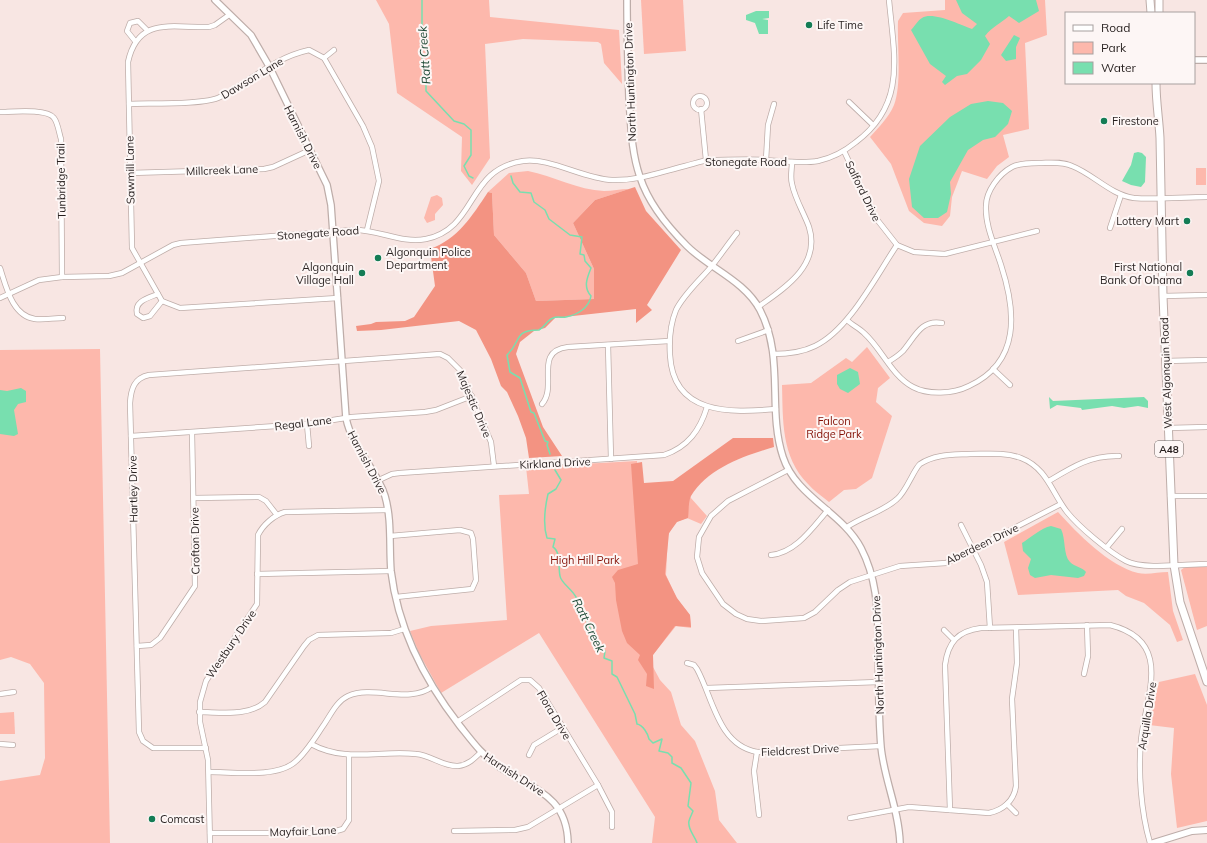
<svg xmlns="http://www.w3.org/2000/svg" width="1207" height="843" viewBox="0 0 1207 843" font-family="Mulish,sans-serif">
<rect width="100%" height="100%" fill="#f8e6e3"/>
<g fill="#fdb8ac">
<path d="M376 0H489L490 17 619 30 622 84 604 63 601 44 598 42 523 39 485 44 490 158 472 185 461 171 462 137 397 93 389 24Z"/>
<path d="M641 0H683L686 51 644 54Z"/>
<path d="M945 0H1045L1047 35 1025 43 1029 129 1003 135 1009 157 997 166 987 179 962 171 952 197 950 216 942 226 924 223 909 211 891 164 870 137C879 127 889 117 894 105 902 84 897 45 898 21L903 13 945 10Z"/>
<rect x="1196" y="168" width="10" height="17"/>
<path d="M528 171C553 176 578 190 604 191 612 191 621 189 629 189L595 200 573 223 594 269V299L536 301 526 273 494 235 492 193 488 192 509 173Z"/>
<path d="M437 195 442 198 443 205 435 214V220L427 223 424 218 431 197Z"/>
<path d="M867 347 890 378 878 388 876 402 892 416 872 478 856 489 844 490 829 502C822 496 814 491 808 484 781 457 783 420 782 385L811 383 846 358 852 362Z"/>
<path d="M100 349 110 843H0V781L40 775 45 758 44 683 30 664 11 657 0 660V350Z"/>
<path d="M637 461 639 499 690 497 707 516 701 524 687 518 676 522 668 535 666 575 677 599 690 615 691 628 676 626 652 656 653 667 660 680 671 692 681 725 695 741 715 791 719 820 737 843H652L655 817 539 633 441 693 419 653 410 631 431 626 507 620 499 495 529 494 526 467Z"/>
<path d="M1058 512C1077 533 1109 566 1138 573 1147 575 1159 572 1168 572L1173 611 1183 640 1177 642 1170 625 1144 603 1126 596 1118 590 1018 595 1004 542Z"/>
<path d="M1207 566V626L1197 630 1181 570 1185 567Z"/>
<path d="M1195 674 1207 705V821L1177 828 1171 774 1174 728 1149 725 1159 682Z"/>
<path d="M14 712 15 734H0V713Z"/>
</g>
<g fill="#f39382">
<path d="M635 187 646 211 681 250 647 305 652 310 636 323V309L555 318 545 328 534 331 520 342 516 354 543 427 562 456 529 458 526 438 518 416 507 392 501 386 491 359 476 330 459 321 381 330 357 331 356 326 371 324 376 322 405 321 414 317 435 286 430 249C458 239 472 216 488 192L492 193 494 235 526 273 536 301 594 299V269L573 223 595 200Z"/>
<path d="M733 438H773L774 447C744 456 708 468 691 496 688 502 689 512 688 518L677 522 669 533 665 574 677 598 690 615 691 627 675 626 653 655 654 689 646 686 647 674 638 660 640 655 627 643 622 631 616 600 615 583 612 577 618 570 638 564 631 464 642 462 644 483 673 481Z"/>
</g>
<g fill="#78dfaf">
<path d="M956 0H1036L1039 11 1019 23 1009 16C1000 24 993 26 985 36L990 44 981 60 967 74 957 76 945 85 942 82 946 76 930 64 911 30C914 27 918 20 922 18 933 11 960 25 972 29L977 24 962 13Z"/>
<path d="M756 11H769V18L762 19 768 20V34H759L755 23 746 20V15Z"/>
<path d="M1014 35 1020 38 1016 47V59L1006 61 1001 55Z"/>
<path d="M988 101 1003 103 1012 111 1008 124 995 137 983 140 968 150 950 182 951 194 947 212 938 218H924L912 207 909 179 920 146 950 117 971 104Z"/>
<path d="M1138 152 1142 153 1146 157 1145 182 1141 187 1131 185 1122 181 1131 165 1134 153Z"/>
<path d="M850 368 858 372 860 384 848 393 840 389 837 384V375Z"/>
<path d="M21 388 26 391V402L18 404 14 410 18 434 14 436 0 434V390L7 391Z"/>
<path d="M1049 397 1053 401 1144 397 1148 401V408L1138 406 1124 408 1112 406 1082 410 1081 408 1057 405 1050 409Z"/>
<path d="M1051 526 1061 529C1066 539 1063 555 1070 562 1075 567 1082 567 1086 572L1084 576 1078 578 1051 575 1035 578 1030 575 1028 568 1031 559 1023 551 1022 543C1030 538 1041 528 1051 526Z"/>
</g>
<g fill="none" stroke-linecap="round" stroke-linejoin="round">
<g stroke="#78dfaf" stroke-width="1.5">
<path d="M422 0V57L425 72 424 78 426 80V91L454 121 464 124 471 130V155L464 166 469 176 473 178"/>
<path d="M511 176 513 183 520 192 531 193 534 202 545 210 549 219 570 235 582 237 580 254 584 255 585 261 591 268C587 278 583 287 591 296 589 308 577 315 566 317 562 318 557 316 553 318 547 320 545 327 539 330 513 330 522 341 507 355L510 372 520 378 531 412 534 413 545 441 548 442 547 445 550 454"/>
<path d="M555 470 561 480 556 489 548 494C545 507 543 525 547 538L555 539 553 547C561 552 558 567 560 576 561 583 571 588 576 597 586 613 590 638 605 651L604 658 612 661V674L617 677 635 714 637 724C643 725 648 734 649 739L653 743 662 739 659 751 668 753 672 757V763L681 768 691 783 688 806 693 811C692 814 690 817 689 821 687 829 695 836 697 843"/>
</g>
<defs>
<g id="minor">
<path d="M229 15 215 25 209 27C172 28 138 16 128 62L132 248 162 301 180 308 338 298"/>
<path d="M135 41 127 31 130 23 138 21 147 30"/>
<path d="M324 58 334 50"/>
<circle cx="700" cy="103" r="7"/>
<path d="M849 102 873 125"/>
<path d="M129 104C149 103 205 105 220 97 251 81 273 58 309 50L324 58 363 126 372 147 379 181 367 230"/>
<path d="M701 109 706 160"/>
<path d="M0 112C11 112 47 108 54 118 58 123 59 133 61 139L62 277"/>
<path d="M844 151 875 217 897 245 914 252 945 254 1037 231"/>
<path d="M766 160 768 125 774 104"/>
<path d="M130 173 264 169 273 167 310 150"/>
<path d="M1110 228 1121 195"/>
<path d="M737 233C728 244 720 256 711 267 699 281 684 294 676 310 670 325 669 340 670 355 673 415 730 413 776 409"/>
<path d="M0 268C6 286 12 316 35 319 44 320 54 318 63 318"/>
<path d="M158 294C148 298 134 301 137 314L143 318 150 316 162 301"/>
<path d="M1163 296 1207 295"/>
<path d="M0 298 39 280 62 277 109 276 122 273 173 245 181 243 353 230C378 229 401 244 426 239 478 228 466 169 523 161 550 157 583 179 612 180 637 181 661 172 685 166 693 164 701 161 709 160 728 160 747 159 765 160 783 161 801 164 818 161 832 158 845 151 856 142 907 104 894 55 889 0"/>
<path d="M758 307C785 288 821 265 809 227 804 213 795 199 792 184 790 177 792 169 792 162"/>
<path d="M847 320C852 325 859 328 864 333 882 349 891 375 913 387 928 395 953 394 969 386 1021 362 1016 311 1001 265 995 246 985 226 986 206 986 191 999 174 1012 167 1020 163 1030 163 1039 163 1049 163 1062 161 1072 166 1093 174 1111 195 1134 198 1155 200 1185 197 1207 197"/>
<path d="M738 341 769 330"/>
<path d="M608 345 611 459"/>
<path d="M773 354C787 354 803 352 815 346 849 330 876 276 897 245"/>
<path d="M1165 361 1207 360"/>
<path d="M888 362C893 359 899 355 903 351 915 337 921 319 942 323"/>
<path d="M993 369 1010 385"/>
<path d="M542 404C558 386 533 351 568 347L669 341"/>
<path d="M307 424 309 446"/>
<path d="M1168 428 1207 427"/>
<path d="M131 436 307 424 352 417 425 412 436 410 472 396"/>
<path d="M788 470 728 501 711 516 699 537 697 557 702 573 723 604 736 614 747 619 761 621 804 618 815 612 838 590 850 582 900 566 946 563 1061 504"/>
<path d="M379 480 392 474 400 473 664 455C688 447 700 430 707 407"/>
<path d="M1049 481C1072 467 1091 455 1119 456"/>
<path d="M1170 496H1207"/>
<path d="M194 498 259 497 266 501 277 515"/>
<path d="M961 525 981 565 987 582 990 628"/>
<path d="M847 527C863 516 883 512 897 499 906 492 914 469 920 464 935 454 953 455 970 454 987 454 1005 452 1021 458 1047 468 1052 493 1067 512 1079 527 1109 552 1126 561 1143 570 1186 564 1207 564"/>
<path d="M390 536 460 530 471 533 473 539 476 580 472 589 396 597"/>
<path d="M1107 547 1122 529"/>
<path d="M771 555C796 553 813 527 828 510"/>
<path d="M257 574 391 571"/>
<path d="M944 630 953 639"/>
<path d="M137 646 151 645 160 638 195 586 192 433"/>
<path d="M687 663 694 665 697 669C713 698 718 745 757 752L881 746"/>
<path d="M1084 674 1088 656 1087 625"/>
<path d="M707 688 879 682"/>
<path d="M0 694 14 692"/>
<path d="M199 712C220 712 248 717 265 702L304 646 309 640 318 635 391 633 404 629"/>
<path d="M457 722 521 680H530L539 688 598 785 612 812V827"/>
<path d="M0 744 13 745"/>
<path d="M311 744C346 763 379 750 416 754 431 755 443 767 458 766 468 765 474 759 481 752"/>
<path d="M206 748H153L143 741 139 732 130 403C131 389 134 378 149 375L440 354 448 358 460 370 491 442 494 466"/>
<path d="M757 752 754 771 759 815"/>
<path d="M529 755 534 745 562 728"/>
<path d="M209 772C233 772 277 778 295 762 307 752 316 736 325 723 331 714 337 701 348 696 374 685 408 704 432 687"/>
<path d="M1007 804 1016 813"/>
<path d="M950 810 945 665C948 642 958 631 981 628L1110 625C1174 641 1146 695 1141 740 1138 772 1141 812 1150 843"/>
<path d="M850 818 909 807 989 813C1003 810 1014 801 1016 786L1012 699 1017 663 1016 628"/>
<path d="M454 831 515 830 528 827 598 785"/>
<path d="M210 833H329L343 829 349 820V755"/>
<path d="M210 843 208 760 200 722V702L206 681 257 604 258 535C263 525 274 515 285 512L388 510"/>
</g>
<g id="tertiary">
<path d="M215 0 251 35 269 66 327 185 331 205 346 418C352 448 376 468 385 496 392 520 389 546 391 571 398 629 425 681 460 726 472 741 482 755 498 766 531 789 567 794 568 843"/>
<path d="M627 0C627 33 628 66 629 98 631 125 631 151 640 177 648 202 668 227 687 246 709 268 745 281 760 310 785 358 767 409 783 457 796 497 842 512 861 548 876 577 878 607 878 639 879 675 878 711 881 747 884 779 899 810 900 843"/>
<path d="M1194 60H1207"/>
</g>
<path id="secondary" d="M1153 843 1192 831 1207 830"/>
<g id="primary">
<path d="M1150 0 1151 13"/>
<path d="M1159 13V0"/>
<path d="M1156 83C1156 102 1159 119 1160 138L1163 296 1174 565 1180 602 1207 682"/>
</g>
</defs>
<use href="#minor" stroke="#beada9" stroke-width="6"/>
<use href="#tertiary" stroke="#beada9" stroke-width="8"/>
<use href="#secondary" stroke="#beada9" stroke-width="8"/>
<use href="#primary" stroke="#beada9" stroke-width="9"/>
<use href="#minor" stroke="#fff" stroke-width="4.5"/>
<use href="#tertiary" stroke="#fff" stroke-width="5.5"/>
<use href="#secondary" stroke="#fff" stroke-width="6"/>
<use href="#primary" stroke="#fff" stroke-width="7"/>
</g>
<g fill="#147c55" stroke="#fdf6f5" stroke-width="1.5">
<circle cx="809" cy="25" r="4"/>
<circle cx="1104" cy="121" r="4"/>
<circle cx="1187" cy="221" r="4"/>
<circle cx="378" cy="258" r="4"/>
<circle cx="362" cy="273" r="4"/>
<circle cx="1190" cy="273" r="4"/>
<circle cx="152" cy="819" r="4"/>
</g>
<g text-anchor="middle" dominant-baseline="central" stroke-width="4" stroke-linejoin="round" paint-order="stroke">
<rect fill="#fdf6f5" stroke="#66605e" stroke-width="1" x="1155" y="441" width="28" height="16" rx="3"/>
<g font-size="10" font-weight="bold" fill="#261f1e">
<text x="1169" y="449">A48</text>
</g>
<g font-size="11" fill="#261f1e" stroke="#fdf6f5" text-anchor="start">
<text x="817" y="25">Life Time</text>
<text x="1112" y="121">Firestone</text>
<text x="1179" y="221" text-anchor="end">Lottery Mart</text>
<text x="386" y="252">Algonquin Police<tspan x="386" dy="13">Department</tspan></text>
<text x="354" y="267" text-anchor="end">Algonquin<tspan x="354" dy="13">Village Hall</tspan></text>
<text x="1182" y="267" text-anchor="end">First National<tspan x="1182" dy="13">Bank Of Ohama</tspan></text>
<text x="160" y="819">Comcast</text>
</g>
<g font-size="11" fill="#261f1e" stroke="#fdf6f5">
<text transform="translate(252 78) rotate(-31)">Dawson Lane</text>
<text transform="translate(630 82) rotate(-92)">North Huntington Drive</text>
<text transform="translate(303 137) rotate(63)">Harnish Drive</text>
<text x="746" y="162">Stonegate Road</text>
<text transform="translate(130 170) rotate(-91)">Sawmill Lane</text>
<text transform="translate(222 170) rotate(-2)">Millcreek Lane</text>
<text transform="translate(61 181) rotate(-91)">Tunbridge Trail</text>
<text transform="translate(863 191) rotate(64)">Salford Drive</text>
<text transform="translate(318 233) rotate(-4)">Stonegate Road</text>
<text transform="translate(1166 373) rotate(-92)">West Algonquin Road</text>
<text transform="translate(474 404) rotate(67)">Majestic Drive</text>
<text transform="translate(303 423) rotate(-7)">Regal Lane</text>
<text transform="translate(367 462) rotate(62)">Harnish Drive</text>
<text transform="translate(555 463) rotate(-3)">Kirkland Drive</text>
<text transform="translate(133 489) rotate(-91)">Hartley Drive</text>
<text transform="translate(195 541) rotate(-91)">Crofton Drive</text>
<text transform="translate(982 544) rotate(-26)">Aberdeen Drive</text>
<text transform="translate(231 644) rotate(-56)">Westbury Drive</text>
<text transform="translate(878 655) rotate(-92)">North Huntington Drive</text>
<text transform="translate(554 715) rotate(59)">Flora Drive</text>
<text transform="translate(1147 716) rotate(-81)">Arquilla Drive</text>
<text transform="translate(800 750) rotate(-3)">Fieldcrest Drive</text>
<text transform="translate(514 774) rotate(33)">Harnish Drive</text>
<text transform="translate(303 831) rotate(-2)">Mayfair Lane</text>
</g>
<g font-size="11" fill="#841106" stroke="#fdf6f5">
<text x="834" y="421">Falcon<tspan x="834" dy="13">Ridge Park</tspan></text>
<text x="585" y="560">High Hill Park</text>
</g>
<g font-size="12" font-style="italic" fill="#1d4935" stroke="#fdf6f5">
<text transform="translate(424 55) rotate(-94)">Ratt Creek</text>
<text transform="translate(589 625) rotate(64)">Ratt Creek</text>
</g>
</g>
<rect x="1065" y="12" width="130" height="72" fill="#fdf6f5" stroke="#a7a09f"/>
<rect x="1073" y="25" width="20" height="6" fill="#ffffff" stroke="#a7a09f"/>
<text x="1101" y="32" font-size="12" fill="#261f1e">Road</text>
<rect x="1073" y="42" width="20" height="12" fill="#fdb8ac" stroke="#a7a09f"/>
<text x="1101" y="52" font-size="12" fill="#261f1e">Park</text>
<rect x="1073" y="62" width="20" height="12" fill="#78dfaf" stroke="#a7a09f"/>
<text x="1101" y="72" font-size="12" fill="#261f1e">Water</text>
</svg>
